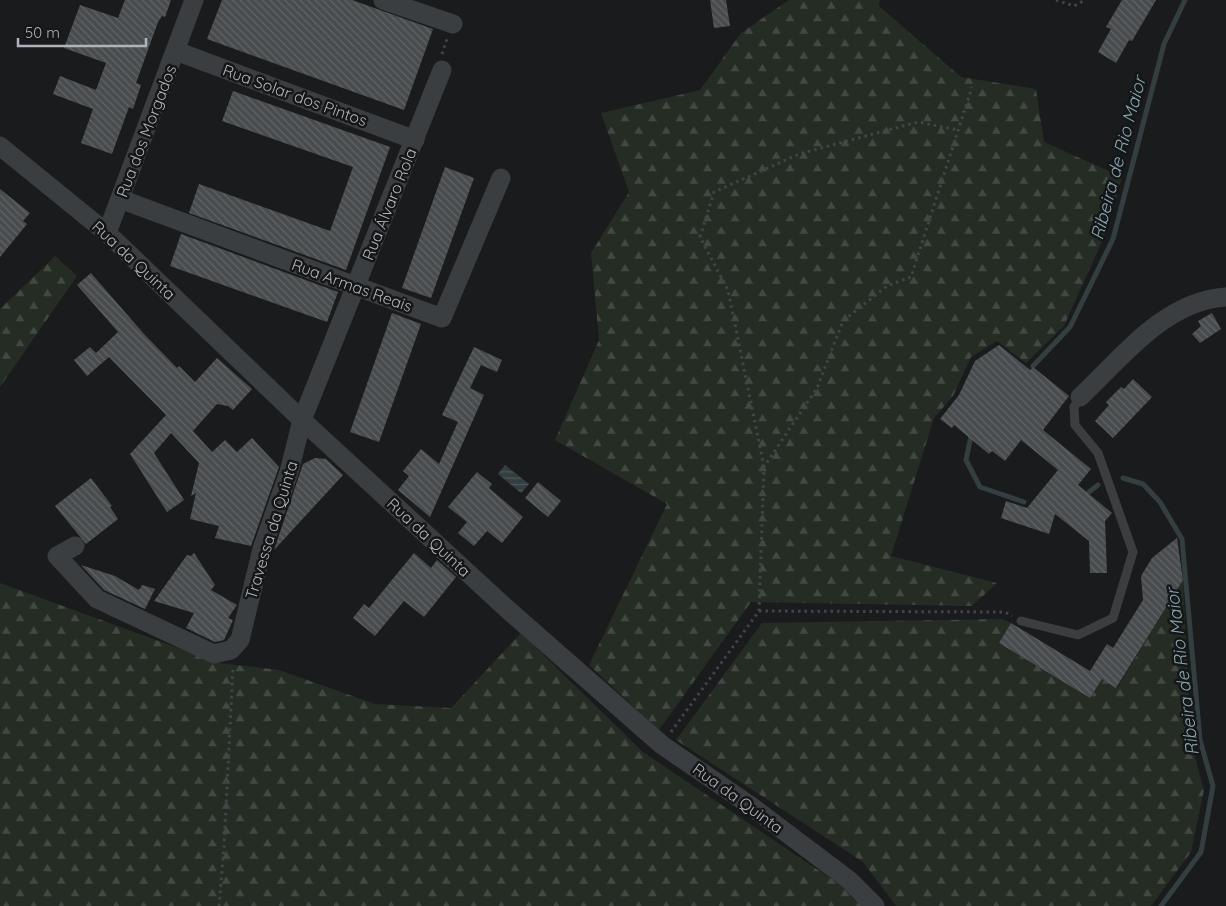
<svg xmlns="http://www.w3.org/2000/svg" width="1226" height="906" viewBox="0 0 1226 906" font-family="Quicksand,sans-serif">
<defs>
<pattern id="forest-firs" width="22" height="20" patternUnits="userSpaceOnUse" patternTransform="scale(1.25)"><rect width="22" height="20" fill="#252c24"/><path d="M5 1l3.5 6h-7zM16 11l3.5 6h-7z" fill="#424842"/></pattern>
<pattern id="water-rules" width="6" height="5" patternUnits="userSpaceOnUse" patternTransform="scale(1.25)"><rect width="6" height="5" fill="#333e41"/><path d="M0 2.5h6" fill="none" stroke="#4e585a"/></pattern>
<pattern id="building-back-hatch" width="6" height="6" patternUnits="userSpaceOnUse" patternTransform="scale(1.25)"><rect width="6" height="6" fill="#494c4e"/><path d="M-1 5l2 2M0 0l6 6M5-1l2 2" fill="none" stroke="#616465"/></pattern>
</defs>
<rect width="100%" height="100%" fill="#1a1b1c"/>
<g fill="url(#forest-firs)">
<path d="M789 0H880L879 6 961 77 1036 89 1044 142 1122 177 1104 237 1064 326 1026 363 997 341 971 357 953 396 934 418 891 556 997 583 972 606 751 602 659 730 589 665 667 504 555 440 599 340 591 253 629 192 601 113 700 90 741 33Z"/>
<path d="M55 256 77 276 0 387V309Z"/>
<path d="M1183 580 1191 743 1204 790 1191 852 1151 906H896L863 862 676 740 762 623 1002 619 1011 623 999 643 1090 698 1102 679 1117 688Z"/>
<path d="M0 583 219 663 279 670 375 704 451 708 521 633 643 752 839 884 862 906H0Z"/>
</g>
<path fill="url(#water-rules)" d="M505 465 529 484 521 493 498 474Z"/>
<g fill="none" stroke-linecap="round" stroke-linejoin="round">
<g stroke="#333e41" stroke-width="5">
<path d="M1033 366 1070 327 1113 239 1164 44 1185 0"/>
<path d="M971 436 966 460 980 487 1024 502"/>
<path d="M1123 478 1143 484 1160 502 1182 539 1200 740 1213 786 1201 852 1161 906"/>
<path d="M1089 492 1098 485"/>
</g>
</g>
<g fill="url(#building-back-hatch)">
<path d="M125 0H171L165 17 162 16 158 22 136 83 141 85 133 109 129 107 112 154 81 143 93 109 53 94 60 76 96 90 106 63 64 48 80 5 118 18Z"/>
<path d="M222 0H352L433 29 404 110 207 39Z"/>
<path d="M710 0H726L730 26 714 28Z"/>
<path d="M1122 0H1156L1132 41 1129 40 1116 63 1098 52 1111 29 1106 27Z"/>
<path d="M233 91 390 147 346 270 189 213 199 184 330 231 353 167 222 121Z"/>
<path d="M445 167 474 178 431 298 402 288Z"/>
<path d="M0 189 30 213 23 221 27 224 0 257Z"/>
<path d="M181 234 338 292 327 322 170 266Z"/>
<path d="M91 273 144 334 177 368 179 366 195 382 217 358 252 389 233 410 228 406 217 404 193 431 212 452 225 440 237 452 252 438 279 467 251 546 215 538 219 526 190 519 196 493 191 496 199 463 171 433 154 453 184 500 167 512 130 454 166 415 109 357 87 376 74 360 90 347 96 353 118 332 77 285Z"/>
<path d="M392 313 421 324 379 442 350 432Z"/>
<path d="M1212 313 1221 329 1200 343 1192 334 1201 326 1198 321Z"/>
<path d="M999 345 1030 370 1033 367 1069 396 1043 430 1091 469 1078 485 1112 513 1105 521 1107 573H1090L1089 541 1055 514 1049 534 1001 518 1006 501 1027 508 1058 470 1021 440 1005 461 992 451 989 454 954 425 952 428 940 419 959 395 975 361Z"/>
<path d="M474 347 502 360 497 372 481 365 470 388 484 395 430 517 398 490 409 476 403 471 421 449 439 464 458 422 442 415Z"/>
<path d="M1133 379 1152 397 1113 438 1095 421 1109 405 1106 402 1121 387 1124 389Z"/>
<path d="M315 458 326 459 343 475 274 550 303 464Z"/>
<path d="M477 472 492 484 489 488 523 517 502 543 487 531 474 546 458 533 467 522 448 507Z"/>
<path d="M91 478 112 506 110 507 118 519 86 544 55 506Z"/>
<path d="M538 482 561 501 548 517 525 498Z"/>
<path d="M1177 538 1183 580 1116 688 1102 679 1090 698 999 643 1011 623 1090 671 1107 644 1113 648 1143 600 1141 576 1152 558Z"/>
<path d="M194 553 215 585 211 590 237 605 228 618 233 620 224 640 215 642 186 628 194 613 154 601 187 555 191 556Z"/>
<path d="M414 553 431 568 437 560 456 577 424 617 404 601 375 636 353 618 364 604 369 608Z"/>
<path d="M81 565 115 576 139 590 142 585 155 589 145 609 104 590Z"/>
</g>
<g fill="none" stroke-linecap="round" stroke-linejoin="round">
<g stroke="#414548" stroke-width="3" stroke-dasharray="2.5 4" stroke-linecap="butt">
<path d="M1056 0 1074 6 1085 0"/>
<path d="M442 54 447 39"/>
<path d="M764 467 728 290 700 237 714 192 799 154 918 122 958 130"/>
<path d="M759 611 1005 612 1012 616"/>
<path d="M671 732 759 611 764 467 817 388 843 321 887 286 911 277 972 87"/>
<path d="M219 906 224 847 233 668"/>
</g>
<path stroke="#3b3e41" stroke-width="9" d="M1021 621 1078 635 1113 618 1133 552 1098 453 1075 425 1074 407 1080 397"/>
<g stroke="#3b3e41" stroke-width="19">
<path d="M383 0 453 24"/>
<path d="M176 51 415 140"/>
<path d="M0 146 107 233 302 420 506 608 662 745 751 806 849 880 875 906"/>
<path d="M120 199 442 318 501 178"/>
<path d="M107 233 194 0"/>
<path d="M1080 397C1122 358 1164 301 1226 297"/>
<path d="M75 546 57 556 97 599 214 654 231 650 240 640 262 549 289 472 302 420 442 70"/>
</g>
</g>
<g text-anchor="middle" dominant-baseline="central" stroke-width="5" stroke-linejoin="round" paint-order="stroke">
<g font-size="16" fill="#aeb5ba" stroke="#151617">
<text transform="translate(295 95) rotate(20)">Rua Solar dos Pintos</text>
<text transform="translate(146 131) rotate(-69)">Rua dos Morgados</text>
<text transform="translate(389 204) rotate(-68)">Rua Álvaro Rola</text>
<text transform="translate(134 260) rotate(43)">Rua da Quinta</text>
<text transform="translate(352 285) rotate(20)">Rua Armas Reais</text>
<text transform="translate(271 530) rotate(-73)">Travessa da Quinta</text>
<text transform="translate(429 537) rotate(43)">Rua da Quinta</text>
<text transform="translate(738 798) rotate(36)">Rua da Quinta</text>
</g>
<g font-size="18" font-style="italic" fill="#88a9b2" stroke="#151617">
<text transform="translate(1118 158) rotate(-75)">Ribeira de Rio Maior</text>
<text transform="translate(1182 672) rotate(-97)">Ribeira de Rio Maior</text>
</g>
</g>
<path d="M18 38v8h128v-8" fill="none" stroke="#aeb5ba" stroke-width="2.5"/>
<text x="25" y="38" font-size="15" fill="#aeb5ba" stroke="#151617" stroke-width="4" paint-order="stroke">50 m</text>
</svg>
